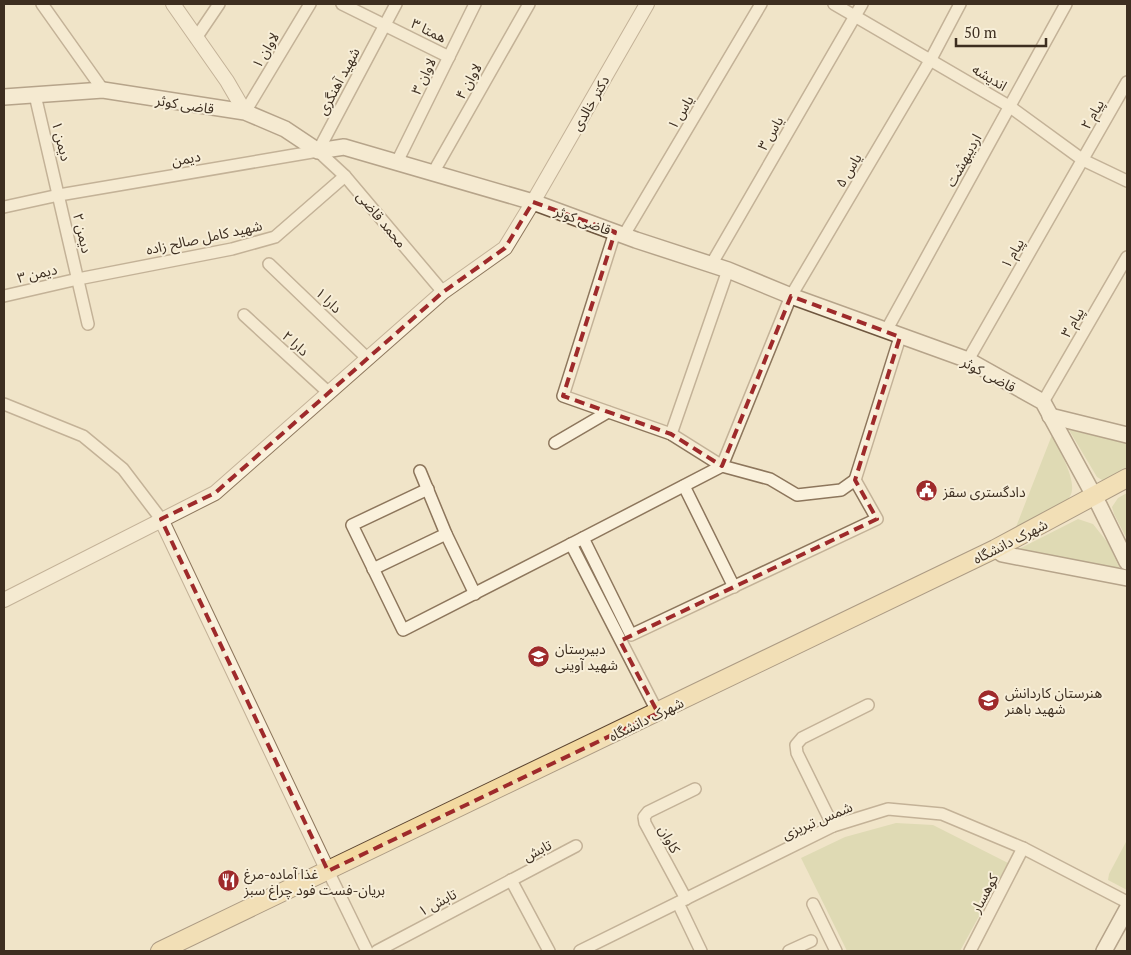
<svg xmlns="http://www.w3.org/2000/svg" width="1131" height="955" viewBox="0 0 1131 955" font-family="'PT Serif','Noto Sans Arabic',serif">
<rect width="100%" height="100%" fill="#f0e4c8"/>
<g fill="#c9cf9b">
<path d="M1069 430 1127 443V469L1104 481 1097 477Z"/>
<path d="M1052 435C1058 448 1074 475 1072 490 1071 508 1029 524 1014 532Z"/>
<path d="M1127 493V539L1114 514 1112 507 1118 498Z"/>
<path d="M1078 519 1093 524 1108 543 1120 569 1017 550Z"/>
<path d="M896 823 933 825 1008 863 960 951H847L801 858 845 837Z"/>
<path d="M1127 840V890L1108 880 1109 874Z"/>
</g>
<g fill="none" stroke-linecap="round" stroke-linejoin="round">
<defs>
<g id="minor">
<path d="M42 4 103 90"/>
<path d="M342 4 449 57"/>
<path d="M834 4 1009 106 1083 160 1127 181"/>
<path d="M196 38 219 4"/>
<path d="M35 95 88 324"/>
<path d="M245 112 310 4"/>
<path d="M318 151 345 176 443 292"/>
<path d="M318 151 396 4"/>
<path d="M397 162 475 4"/>
<path d="M433 173 529 4"/>
<path d="M4 207 59 195 318 151"/>
<path d="M615 232 563 396 671 434 722 466 770 479 797 495 841 490 855 480 877 519 631 635 583 538 722 466 791 296 931 59 960 4"/>
<path d="M624 235 761 4"/>
<path d="M269 264 367 358"/>
<path d="M711 265 862 4"/>
<path d="M4 296 78 279 232 249 275 237 345 176"/>
<path d="M244 315 329 393"/>
<path d="M886 331 1066 4"/>
<path d="M968 360 1127 82"/>
<path d="M1043 402 1127 257"/>
<path d="M4 404 83 436 123 469 161 519"/>
<path d="M671 434 728 270"/>
<path d="M555 443 608 412"/>
<path d="M420 471 446 534 475 594"/>
<path d="M855 480 900 337"/>
<path d="M684 486 734 587"/>
<path d="M428 489 352 525 403 630 583 538"/>
<path d="M571 544 658 713"/>
<path d="M373 569 446 534"/>
<path d="M833 826 797 753 796 745 802 738 868 705"/>
<path d="M328 871 367 951"/>
<path d="M511 880 549 951"/>
<path d="M686 899 645 823 644 817 648 812 695 789"/>
<path d="M678 903 701 951"/>
<path d="M813 904 836 951"/>
<path d="M377 951 576 846"/>
<path d="M580 951 833 826 888 809 942 814 1023 848 1127 902"/>
<path d="M789 951 811 941"/>
<path d="M970 951 1023 848"/>
</g>
<g id="tertiary">
<path d="M173 4 227 81 245 112"/>
<path d="M161 519 328 871"/>
<path d="M4 600 215 493 443 292 505 248 533 202 647 4"/>
</g>
<g id="secondary">
<path d="M4 97 103 90 245 112 285 129 318 151 344 147 533 202 636 240 728 270 791 296 968 360 1043 402 1099 505 1127 562"/>
<path d="M1050 416 1127 435"/>
<path d="M995 549 1002 554 1127 578"/>
<path d="M1104 951 1127 909"/>
</g>
<path id="primary" d="M160 951 995 549 1127 478"/>
</defs>
<use href="#minor" stroke="#8d765c" stroke-width="14"/>
<use href="#tertiary" stroke="#8d765c" stroke-width="16"/>
<use href="#secondary" stroke="#6f573f" stroke-width="18"/>
<use href="#primary" stroke="#5b4430" stroke-width="20"/>
<use href="#minor" stroke="#faf1dc" stroke-width="11"/>
<use href="#tertiary" stroke="#faf1dc" stroke-width="14"/>
<use href="#secondary" stroke="#faf1dc" stroke-width="15"/>
<use href="#primary" stroke="#f3d9a0" stroke-width="18"/>
</g>
<path d="M0 0H1131V955H0ZM533 202 615 232 563 396 671 434 722 466 791 296 900 337 855 480 877 519 620 641 658 713 328 871 161 519 215 493 443 292 505 248Z" fill="#f0e4c8" fill-opacity=".55" fill-rule="evenodd"/>
<path fill="none" stroke="#9e2a2b" stroke-width="4" stroke-dasharray="10 6" stroke-linejoin="round" d="M533 202 615 232 563 396 671 434 722 466 791 296 900 337 855 480 877 519 620 641 658 713 328 871 161 519 215 493 443 292 505 248Z"/>
<defs>
<symbol id="civic-disc" viewBox="-11 -11 22 22"><circle r="9.5" fill="#9e2a2b" stroke="#f7eed8"/><path d="M-.6-6.5H3V-4.5H.6V-3L4-1V1h2V6H-6V1h2V-1L-.6-3ZM-1.2 2.5V6h2.4V2.5Z" fill="#fff"/></symbol>
<symbol id="school-disc" viewBox="-11 -11 22 22"><circle r="9.5" fill="#9e2a2b" stroke="#f7eed8"/><path d="M0-5L7-2L0 1L-7-2ZM-4 1L0 2.5L4 1V4Q0 6-4 4Z" fill="#fff"/></symbol>
<symbol id="restaurant-disc" viewBox="-11 -11 22 22"><circle r="9.5" fill="#9e2a2b" stroke="#f7eed8"/><path d="M-5-6h1v4h1v-4h1v4h1v-4h1v5L-1.5 .5V6h-2V.5L-5-1ZM5-6V6H3V1.5H1.5Q1.5-4 5-6Z" fill="#fff"/></symbol>
</defs>
<g fill-rule="evenodd">
<use href="#civic-disc" x="914" y="478" width="25" height="25"/>
<use href="#school-disc" x="526" y="644" width="25" height="25"/>
<use href="#school-disc" x="976" y="688" width="25" height="25"/>
<use href="#restaurant-disc" x="216" y="868" width="25" height="25"/>
</g>
<g text-anchor="middle" dominant-baseline="central" stroke-width="4" stroke-linejoin="round" paint-order="stroke">
<g font-size="14" fill="#3d2e20" stroke="#f7eed8">
<text transform="translate(429 30) rotate(26)">همتا ۳</text>
<text transform="translate(265 50) rotate(-59)">لاوان ۱</text>
<text transform="translate(423 76) rotate(-64)">لاوان ۳</text>
<text transform="translate(990 77) rotate(31)">اندیشه</text>
<text transform="translate(338 81) rotate(-62)">شهید آهنگری</text>
<text transform="translate(468 81) rotate(-61)">لاوان ۴</text>
<text transform="translate(590 103) rotate(-60)">دکتر خالدی</text>
<text transform="translate(185 104) rotate(9)">قاضی کوثر</text>
<text transform="translate(680 112) rotate(-59)">یاس ۱</text>
<text transform="translate(1092 114) rotate(-60)">پیام ۲</text>
<text transform="translate(770 133) rotate(-60)">یاس ۳</text>
<text transform="translate(62 141) rotate(76)">دیمن ۱</text>
<text transform="translate(186 158) rotate(-10)">دیمن</text>
<text transform="translate(963 160) rotate(-61)">اردیبهشت</text>
<text transform="translate(848 170) rotate(-59)">یاس ۵</text>
<text transform="translate(382 219) rotate(50)">محمد قاضی</text>
<text transform="translate(583 220) rotate(20)">قاضی کوثر</text>
<text transform="translate(83 233) rotate(77)">دیمن ۲</text>
<text transform="translate(204 237) rotate(-12)">شهید کامل صالح زاده</text>
<text transform="translate(1012 253) rotate(-60)">پیام ۱</text>
<text transform="translate(37 273) rotate(-13)">دیمن ۳</text>
<text transform="translate(329 300) rotate(44)">دارا ۱</text>
<text transform="translate(1072 322) rotate(-60)">پیام ۳</text>
<text transform="translate(296 343) rotate(42)">دارا ۲</text>
<text transform="translate(989 374) rotate(28)">قاضی کوثر</text>
<text transform="translate(1010 541) rotate(-27)">شهرک دانشگاه</text>
<text transform="translate(646 719) rotate(-26)">شهرک دانشگاه</text>
<text transform="translate(817 820) rotate(-23)">شمس تبریزی</text>
<text transform="translate(670 839) rotate(62)">کاوان</text>
<text transform="translate(537 850) rotate(-27)">تابش</text>
<text transform="translate(984 893) rotate(-62)">کوهسار</text>
<text transform="translate(437 902) rotate(-28)">تابش ۱</text>
</g>
<g font-size="14" fill="#3d2e20" stroke="#f7eed8" text-anchor="start">
<text x="943" y="491">دادگستری سقز</text>
<text x="555" y="648">دبیرستان<tspan x="555" dy="16">شهید آوینی</tspan></text>
<text x="1005" y="692">هنرستان کاردانش<tspan x="1005" dy="16">شهید باهنر</tspan></text>
<text x="244" y="873">غذا آماده-مرغ<tspan x="244" dy="16">بریان-فست فود چراغ سبز</tspan></text>
</g>
</g>
<rect width="1131" height="955" fill="none" stroke="#3d2e20" stroke-width="10"/>
<path d="M956 38v8h90v-8" fill="none" stroke="#3d2e20" stroke-width="2.5"/>
<text x="964" y="38" font-size="15" fill="#3d2e20" stroke="#f7eed8" stroke-width="4" paint-order="stroke">50 m</text>
</svg>
